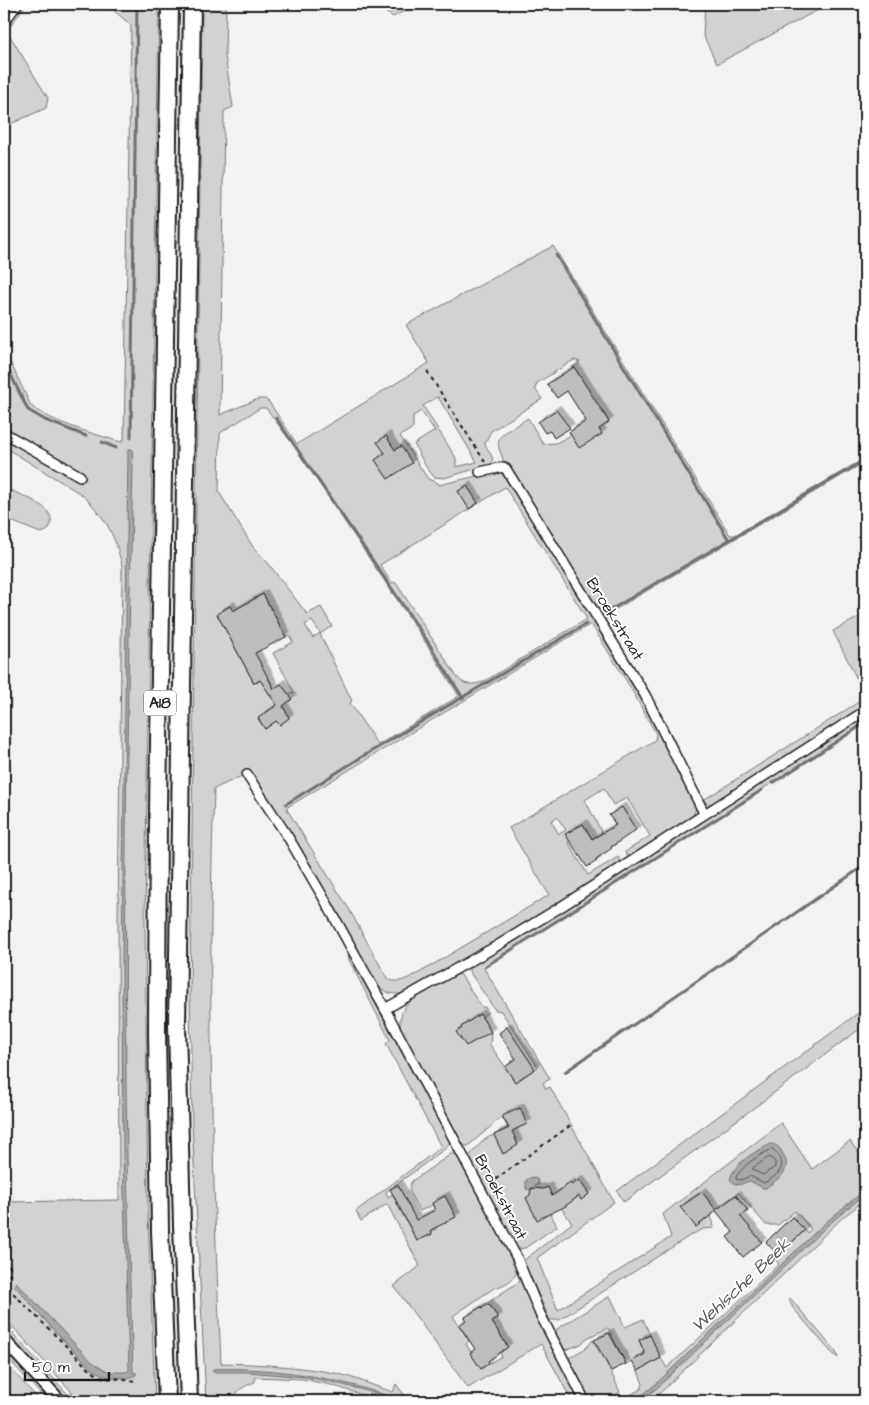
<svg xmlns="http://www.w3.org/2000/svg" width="869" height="1405" viewBox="0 0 869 1405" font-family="'Architects Daughter',sans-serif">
<defs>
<filter id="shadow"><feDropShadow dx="4.5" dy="-4.5" stdDeviation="0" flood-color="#0004"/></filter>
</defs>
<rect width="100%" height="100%" fill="#f2f2f2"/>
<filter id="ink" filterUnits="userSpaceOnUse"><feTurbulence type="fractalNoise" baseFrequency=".02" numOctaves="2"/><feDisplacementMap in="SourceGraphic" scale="10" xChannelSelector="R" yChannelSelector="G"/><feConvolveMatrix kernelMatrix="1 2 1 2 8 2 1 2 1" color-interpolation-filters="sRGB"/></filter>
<g filter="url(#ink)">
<g fill="#d2d2d2" stroke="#777" fill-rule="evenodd">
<path d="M21 4H26L7 31 48 98 46 108 4 127V116L7 115 4 112V28Z"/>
<path d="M106 4H159L145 920 148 1214 155 1401H80L4 1317V1202L119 1200 118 924 122 566C115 534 105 516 81 494L4 447V438L80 480 84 473 4 430V349L31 406C53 423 94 434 121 442L124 440 131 25Z"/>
<path d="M202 4H226L225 56 233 107 224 111 220 415 258 399H265L269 402 297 444 429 363 406 325 553 246 730 535H735L865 458V462L616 609 606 618 605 622 659 710 701 797 705 799 865 698V706L714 803 709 804 702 801 660 716 509 472C491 434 495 439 528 418L543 444 556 443 571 435 602 434 599 429 609 422 604 413 593 419 601 411 574 367 580 362 574 360 537 383 535 389 542 399 491 431 485 443C487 451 495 456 492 464L444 478 434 477 426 467 414 444 435 431 421 411 413 416V428L400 436 428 479 438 483 439 485 498 471 502 473 508 479 649 708 696 807 693 817 631 857 626 855 625 852 650 836 627 798 613 805 604 788 585 800 602 833 592 839 583 824 574 829 578 836 568 842 588 875 618 857 620 860 618 865 528 923 404 993C392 996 384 992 375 984L250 772 214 789C207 981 212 1172 221 1363 259 1364 296 1366 334 1373 354 1377 374 1386 393 1392L396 1384 406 1397 417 1401H382L331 1385 302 1379 255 1377V1382C245 1386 235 1390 234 1401H206L192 1124 190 995ZM437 397H438L477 462 456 467V458L423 406ZM260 408H266L294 446 424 640 459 696 378 745 350 703 352 701 320 634 332 626 321 607 307 614 268 563 253 547 219 492 220 433ZM505 487 587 619 483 682C472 685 464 686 457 677L396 583 391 582 380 565ZM263 594 286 637 289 635 293 642 273 653 294 692 288 694 291 700 283 706 289 718 280 725 276 721 265 729 258 719 277 705 268 693 274 688 268 677 254 683 217 614 230 606 233 611ZM312 621 320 633 313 638 305 625ZM591 624 629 685 656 734 655 740 509 828 549 895 419 973C409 977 398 986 387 978L349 909 286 808ZM557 817 566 830 559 834 551 821Z"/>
<path d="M373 4H418L393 17Z"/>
<path d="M705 4H829L717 64 703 35Z"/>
<path d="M10 490C23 496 54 506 51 523 50 530 46 532 40 533L4 518V494Z"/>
<path d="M865 614V675L858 681 833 631Z"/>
<path d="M865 716V723L484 968 550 1079 543 1083 546 1089 550 1087 614 1202 537 1258 558 1310 671 1237 663 1214 781 1123 812 1169 850 1141 865 1162V1200L842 1218 660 1393 649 1401H619L641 1389 643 1384 638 1371 661 1358 667 1368 779 1264 774 1259 778 1255 805 1230 807 1233 811 1229 795 1211 778 1225H766L738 1193 707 1218 710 1216 713 1221 714 1228 703 1229 691 1235 559 1320H550L523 1261 572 1223 552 1196 543 1200 557 1226 525 1248 518 1249 468 1157 485 1139 508 1128 502 1117 468 1146H463L403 1037C388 1001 432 988 457 974L461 975 481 1007H485L488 1012 482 1017 491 1032 490 1045 516 1082 538 1067 501 1011 495 1010 471 974 469 970V967L592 892Z"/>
<path d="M348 953 450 1142 446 1148 386 1192 388 1197 396 1192 395 1200 417 1241 432 1234 428 1226 438 1213 433 1205 420 1211C415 1201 405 1191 412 1181L451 1154H456L518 1270C515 1280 503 1286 494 1288L453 1316 469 1341 466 1344 481 1368 502 1356 500 1352 508 1347 492 1322 498 1318 489 1305 482 1308 481 1307 520 1281 522 1282 581 1401H572L541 1344 468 1388 394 1286 420 1266 387 1204 361 1221 356 1211 441 1147 386 1044 390 1040 349 960Z"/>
<path d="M865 1008V1025L751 1110 624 1202 617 1191Z"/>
<path d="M610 1296 625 1327 643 1319 650 1335 639 1340 645 1354 626 1364 608 1328 587 1338 581 1344 565 1350 556 1334 557 1329Z"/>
<path d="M788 1298 791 1299 836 1352 838 1358 831 1352 793 1308Z"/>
<path d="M4 1324 74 1401H68L4 1331Z"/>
<path d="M593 1340 600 1353H602L620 1392 605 1401H590L569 1359 570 1357 586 1348Z"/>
<path d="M4 1349 46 1395 52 1401H47L4 1354Z"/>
<path d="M4 1361 40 1401H4Z"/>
</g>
<g fill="#a8a8a8" stroke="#707070">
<path d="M128 449H132L133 469C125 770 121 1071 133 1372L136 1373V1375L128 1378 108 1377 93 1370 57 1334 14 1285 16 1282 92 1362 109 1372H127L129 1370 123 1156 122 965Z"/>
<path d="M771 1144C778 1145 780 1148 783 1154 793 1171 779 1178 766 1188H763L750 1181C741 1184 736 1188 730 1179 735 1162 756 1151 771 1144Z"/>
<path d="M532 1177 537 1179 539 1184 528 1190 526 1189V1180Z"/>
<path d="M865 1190V1194L828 1225 657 1388 640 1401H635L657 1383 826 1222Z"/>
<path d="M213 1369C279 1367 341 1378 402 1401H395L375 1393 327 1381 305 1377 248 1372H213Z"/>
</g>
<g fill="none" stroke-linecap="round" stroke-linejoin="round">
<g stroke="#545454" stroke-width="1">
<path d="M772 1149C776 1151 778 1154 780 1158 786 1171 774 1177 764 1183L750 1176 741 1180 736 1179V1177C744 1164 759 1155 772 1149Z"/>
<path d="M770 1157 775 1162V1167L763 1175 753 1170V1168Z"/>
</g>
<g stroke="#707070" stroke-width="3">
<path d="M556 255 729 540"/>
<path d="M4 361 28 410 45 420 86 436"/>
<path d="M276 418 426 639 463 698"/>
<path d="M131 437 137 4"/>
<path d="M102 442 116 448"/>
<path d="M605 613 865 460"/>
<path d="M773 783 865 723"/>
<path d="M286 804 365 755 586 624"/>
<path d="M486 966 762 790"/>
<path d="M565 1072 865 865"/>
</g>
</g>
<g fill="#bdbdbd" stroke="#1c1c1c" filter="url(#shadow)">
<path d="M574 367 609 422 599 429 602 434 579 448 569 432 586 421 567 391 557 398 547 384Z"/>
<path d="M556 410 570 428 554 438 550 431 545 433 538 422Z"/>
<path d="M386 436 395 450 401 446 412 463 388 479 375 460 385 453 377 442Z"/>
<path d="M467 486 478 503 469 509 458 491Z"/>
<path d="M263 594 286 637 255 653 274 689 281 684 292 699 283 706 289 718 280 725 276 721 265 729 258 718 277 705 260 680 254 683 217 614 230 606 233 611Z"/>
<path d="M622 807 636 830 611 847 612 848 596 859 597 861 587 867 565 834 583 824 592 839 616 825 609 815Z"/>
<path d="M480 1014 491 1032 466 1046 456 1032 462 1028 461 1027Z"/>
<path d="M507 1027 535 1069 515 1082 505 1067 516 1059 499 1033Z"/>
<path d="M520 1108 527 1124 512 1131 518 1145 503 1154 494 1135 509 1128 502 1116Z"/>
<path d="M579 1180 589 1194 581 1200 579 1196 564 1207 537 1220 526 1198 530 1195 531 1189 535 1188 543 1189 548 1187 552 1196 570 1183 572 1185Z"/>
<path d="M398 1185 416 1220 435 1210 432 1203 445 1196 456 1217 431 1230 432 1234 417 1241 390 1189Z"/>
<path d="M702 1192 716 1210 736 1195 748 1211 740 1216 762 1242 743 1257 727 1237 733 1232 716 1211 696 1227 680 1207Z"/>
<path d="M792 1217 805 1230 778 1255 766 1242Z"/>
<path d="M489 1304 498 1318 492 1322 508 1347 488 1361 489 1363 481 1369 470 1353 475 1349 459 1325 466 1320 465 1317 481 1307 482 1308Z"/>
<path d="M609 1333 626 1364 611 1371 594 1340Z"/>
<path d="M650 1335 661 1358 638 1371 632 1361 645 1354 639 1340Z"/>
</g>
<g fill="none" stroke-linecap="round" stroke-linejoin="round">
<defs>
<g id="minor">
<path d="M4 22 17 4"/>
<path d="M4 433 80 476"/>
<path d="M480 472 503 467 506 469 645 695 704 813"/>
<path d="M247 775 288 837 326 902 385 1009"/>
<path d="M585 1401 540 1314 517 1258 385 1009 495 947 559 908 865 711"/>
</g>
<path id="tertiary" d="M4 1340 60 1401"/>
<g id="motorway">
<path d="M167 1401 160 1231 157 1029 158 809 170 4"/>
<path d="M189 1401 182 1225 177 1025 192 4"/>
</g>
</defs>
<use href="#minor" stroke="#1c1c1c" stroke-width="12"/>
<use href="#tertiary" stroke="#1c1c1c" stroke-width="15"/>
<use href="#motorway" stroke="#1c1c1c" stroke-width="20"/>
<g stroke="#1c1c1c" stroke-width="2" stroke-dasharray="4 4" stroke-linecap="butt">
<path d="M427 371 485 462"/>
<path d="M489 1184 571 1125"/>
<path d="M4 1259 9 1264 11 1271 7 1282V1287L86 1366C106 1385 111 1375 134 1381"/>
<path d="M4 1320 14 1333"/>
<path d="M70 1394 77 1401"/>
</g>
<use href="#minor" stroke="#fff" stroke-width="9"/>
<use href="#tertiary" stroke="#fff" stroke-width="11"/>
<use href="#motorway" stroke="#fff" stroke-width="16"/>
</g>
</g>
<g text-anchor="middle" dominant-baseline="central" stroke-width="4" stroke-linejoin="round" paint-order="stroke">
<rect fill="#fff" stroke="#606060" stroke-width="1" x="144" y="690.5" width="32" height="25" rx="4"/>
<g font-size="15" font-weight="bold" fill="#1c1c1c">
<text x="160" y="703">A18</text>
</g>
<g font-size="16" fill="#1c1c1c" stroke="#fff">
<text transform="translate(615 619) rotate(58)">Broekstraat</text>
<text transform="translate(501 1197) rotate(62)">Broekstraat</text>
</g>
<g font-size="18" font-style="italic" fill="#5b5b5b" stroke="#fff">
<text transform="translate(741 1285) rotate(-43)">Wehlsche Beek</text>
</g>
</g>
<rect width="869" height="1405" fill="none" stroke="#fff" stroke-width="20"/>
<rect x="10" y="10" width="849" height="1385" fill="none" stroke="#1c1c1c" stroke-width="2" filter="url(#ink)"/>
<path d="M25 1372v8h84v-8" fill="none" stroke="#1c1c1c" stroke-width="2.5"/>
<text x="32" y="1372" font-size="15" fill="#1c1c1c" stroke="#ffffff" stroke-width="4" paint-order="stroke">50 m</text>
</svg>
